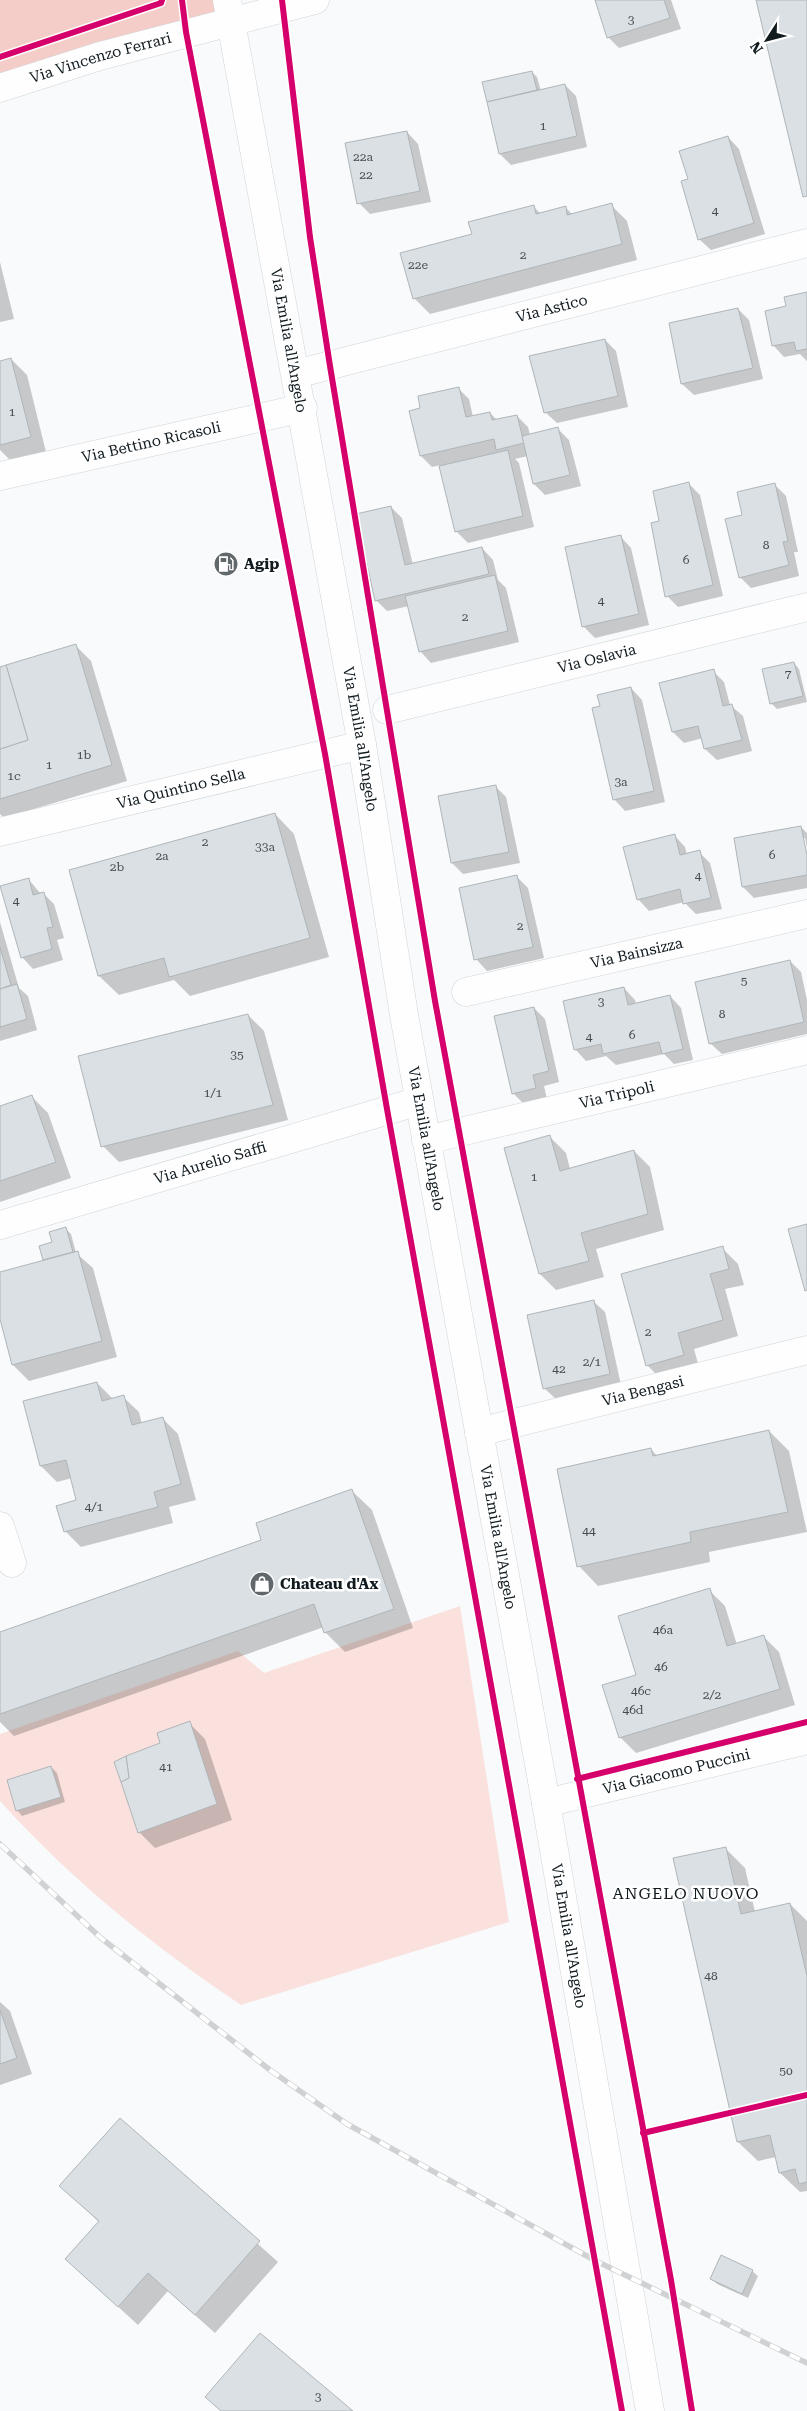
<svg xmlns="http://www.w3.org/2000/svg" width="807" height="2411" viewBox="0 0 807 2411" font-family="'Roboto Serif',serif">
<rect width="100%" height="100%" fill="#f8fafc"/>
<path fill="#fbe1de" d="M460 1606 509 1922 241 2005C153 1946 71 1880 0 1801V1734L238 1651 264 1673Z"/>
<path fill="#f5cdc8" d="M0 0H227L231 22 0 88Z"/>
<g fill="#0003">
<path d="M596 0H671L681 29 619 48 608 37Z"/>
<path d="M532 72 537 77 541 91 565 85 576 96 587 147 511 165 500 154 488 102Z"/>
<path d="M407 132 418 144 431 202 370 214 359 203Z"/>
<path d="M728 137 739 149 765 234 711 250 699 239 690 179Z"/>
<path d="M611 205 627 221 637 260 430 314 414 298 473 235 534 207 541 214 565 207 573 215Z"/>
<path d="M0 262 14 319 0 322Z"/>
<path d="M807 294V361L800 354 784 357 773 345 788 307Z"/>
<path d="M738 309 749 320 763 379 694 395 682 384 671 324Z"/>
<path d="M605 340 616 351 628 407 557 423 545 412Z"/>
<path d="M11 359 27 375 46 452 11 461 0 450V362Z"/>
<path d="M458 388 469 399 473 417 490 413 497 420 517 416 528 427 530 435 558 429 569 440 581 486 545 495 534 484 528 456 515 459 519 463 534 527 468 543 456 531 441 465 432 467 421 456 422 409Z"/>
<path d="M689 484 700 495 723 596 678 607 667 596 661 522Z"/>
<path d="M775 485 786 496 798 552H794L799 576 751 588 740 577 744 516Z"/>
<path d="M391 507 402 518 413 565 482 548 493 560 498 580 506 588 519 642 431 663 420 651 409 606 387 611 376 600Z"/>
<path d="M620 536 631 548 649 625 595 638 584 627Z"/>
<path d="M75 645 91 661 127 781 4 818 0 814V668Z"/>
<path d="M794 663 799 669 807 702 777 709 771 703Z"/>
<path d="M713 671 724 682 730 705 743 716 752 751 717 760 705 749 703 738 684 743 673 732Z"/>
<path d="M631 688 642 700 665 802 625 811 614 799 602 707Z"/>
<path d="M495 786 506 797 520 863 463 874 452 863 440 797Z"/>
<path d="M275 814 294 834 329 957 190 996 174 980 119 995 99 976 70 871Z"/>
<path d="M801 827 807 833V848L805 838H803L807 862V888L754 898 743 887 735 839Z"/>
<path d="M674 835 685 847 687 855 699 852 710 863 722 909 696 914 684 902 649 911 638 899Z"/>
<path d="M517 877 528 888 544 958 487 971 476 959Z"/>
<path d="M29 880 41 894 43 893 54 904 64 938 57 940 63 960 33 969 22 957Z"/>
<path d="M0 922 19 988 28 996 37 1030 0 1041Z"/>
<path d="M790 961 801 972 807 1000V1034L722 1054 710 1043Z"/>
<path d="M624 988 635 1000 636 1004 670 996 681 1008 693 1060 674 1064 664 1054 616 1065 606 1056 586 1061 575 1049Z"/>
<path d="M534 1008 545 1019 559 1082 544 1086 547 1099 525 1105 513 1093Z"/>
<path d="M248 1015 264 1031 288 1120 119 1162 103 1146Z"/>
<path d="M32 1097 48 1113 71 1178 0 1202V1108Z"/>
<path d="M550 1137 566 1153 570 1169 634 1151 650 1167 664 1230 596 1249 604 1277 556 1290 540 1274 506 1148Z"/>
<path d="M66 1229 71 1234 76 1253 93 1268 117 1357 29 1381 13 1365 0 1314V1273L44 1261 40 1247 54 1243Z"/>
<path d="M722 1248 738 1264 744 1285 725 1289 738 1336 694 1349 700 1371 663 1381 647 1365Z"/>
<path d="M593 1301 605 1312 621 1385 556 1399 544 1388Z"/>
<path d="M97 1383 113 1399 123 1397 139 1412 142 1424 162 1418 178 1434 196 1500 169 1507 173 1523 81 1547 65 1531 78 1501 72 1478 57 1482 41 1466 24 1402Z"/>
<path d="M769 1431 789 1451 807 1532 709 1552 710 1562 598 1586 579 1566 651 1449 657 1456Z"/>
<path d="M352 1491 372 1510 413 1628 345 1652 325 1632 324 1627 14 1736 0 1722V1633L263 1541Z"/>
<path d="M709 1590 725 1606 737 1645 764 1637 779 1652 795 1705 636 1753 620 1737 637 1676Z"/>
<path d="M189 1723 205 1739 232 1820 155 1848 139 1832 161 1744Z"/>
<path d="M51 1767 57 1773 65 1802 22 1816 17 1810Z"/>
<path d="M725 1848 745 1868 755 1912 790 1904 807 1921V2191L800 2192 780 2173 776 2157 758 2161 738 2142Z"/>
<path d="M0 2002 10 2011 32 2074 0 2085Z"/>
<path d="M120 2120 278 2262 215 2333 168 2291 138 2325 66 2259 99 2222 61 2186Z"/>
<path d="M752 2271 758 2276 748 2298 717 2284 712 2279Z"/>
</g>
<g fill="#dae0e3" stroke="#afb5b8">
<path d="M595 0H664L670 18 607 38Z"/>
<path d="M756 0H807V196L803 197Z"/>
<path d="M532 71 537 90 487 102 482 82Z"/>
<path d="M565 84 577 136 499 154 487 102Z"/>
<path d="M407 131 420 191 357 204 345 143Z"/>
<path d="M728 136 754 223 698 240 681 181 688 179 679 151Z"/>
<path d="M612 203 622 244 413 299 400 253 472 234 468 222 534 205 536 214 566 206 567 215Z"/>
<path d="M807 292V349L796 351 794 342 772 346 765 311 786 306 784 297Z"/>
<path d="M738 308 753 368 681 384 669 323Z"/>
<path d="M605 339 618 396 544 413 529 356Z"/>
<path d="M11 358 31 437 0 445V361Z"/>
<path d="M459 387 466 417 490 412 492 420 517 415 524 443 496 450 494 439 420 456 409 411 420 408 418 396Z"/>
<path d="M558 427 570 475 533 484 522 436Z"/>
<path d="M508 450 523 516 455 532 439 466Z"/>
<path d="M689 482 713 585 665 597 651 523 659 521 653 491Z"/>
<path d="M775 483 788 541 783 542 789 565 739 578 725 519 742 515 737 492Z"/>
<path d="M391 506 405 565 482 547 489 574 375 601 356 514Z"/>
<path d="M621 535 639 614 582 627 565 547Z"/>
<path d="M495 575 508 631 419 652 405 596Z"/>
<path d="M76 644 112 765 0 799V749L28 740 6 665Z"/>
<path d="M794 662 803 696 770 704 762 669Z"/>
<path d="M6 665 28 740 0 749V667Z"/>
<path d="M714 669 723 706 732 704 742 740 704 749 698 726 672 732 659 683Z"/>
<path d="M631 687 654 791 613 800 592 708 600 706 597 695Z"/>
<path d="M496 785 509 852 451 863 438 796Z"/>
<path d="M275 813 310 938 169 977 164 958 98 976 69 870Z"/>
<path d="M801 826 807 855V875L742 887 734 838Z"/>
<path d="M675 834 680 855 700 850 711 898 683 904 680 889 637 900 623 847Z"/>
<path d="M517 875 533 947 474 960 459 888Z"/>
<path d="M29 878 33 895 44 892 53 927 47 928 52 949 21 958 0 886Z"/>
<path d="M0 947 11 985 0 989Z"/>
<path d="M790 960 804 1022 709 1044 695 982Z"/>
<path d="M17 984 27 1019 0 1027V989Z"/>
<path d="M624 987 628 1005 670 995 683 1049 662 1054 659 1042 603 1054 601 1044 574 1050 563 1001Z"/>
<path d="M534 1007 549 1071 533 1075 536 1088 512 1094 494 1016Z"/>
<path d="M248 1014 273 1105 101 1147 78 1056Z"/>
<path d="M32 1095 56 1162 0 1181V1106Z"/>
<path d="M550 1135 560 1171 634 1150 648 1214 581 1233 589 1261 539 1274 504 1148Z"/>
<path d="M807 1224V1290L805 1291 788 1229Z"/>
<path d="M66 1227 73 1252 43 1260 39 1246 52 1242 49 1232Z"/>
<path d="M723 1246 729 1269 710 1274 723 1320 678 1333 684 1355 646 1366 621 1274Z"/>
<path d="M78 1251 102 1341 12 1365 0 1319V1272Z"/>
<path d="M594 1300 610 1374 543 1389 527 1315Z"/>
<path d="M97 1382 102 1401 124 1395 132 1425 163 1417 181 1484 154 1492 158 1507 64 1532 56 1506 76 1500 66 1460 40 1466 23 1401Z"/>
<path d="M769 1430 788 1512 690 1532 691 1542 577 1567 557 1469 651 1448 653 1456Z"/>
<path d="M352 1489 394 1609 324 1633 314 1604 0 1714V1632L261 1540 256 1523Z"/>
<path d="M710 1588 727 1646 764 1635 780 1689 619 1738 602 1685 636 1675 618 1616Z"/>
<path d="M190 1721 217 1804 138 1833 121 1782 129 1778 126 1756 160 1743 157 1733Z"/>
<path d="M126 1756 129 1778 121 1782 114 1762Z"/>
<path d="M51 1766 61 1797 16 1811 7 1780Z"/>
<path d="M726 1847 741 1914 790 1903 807 1976V2182L799 2184 795 2169 779 2173 770 2135 737 2142 673 1858Z"/>
<path d="M0 2010 17 2058 0 2064Z"/>
<path d="M120 2118 260 2241 195 2315 148 2273 118 2307 65 2259 99 2221 59 2186Z"/>
<path d="M721 2255 753 2270 742 2294 710 2279Z"/>
<path d="M260 2333 327 2389 353 2411H221L205 2397Z"/>
</g>
<g fill="none" stroke-linecap="round" stroke-linejoin="round">
<defs>
<g id="street">
<path id="s1" d="M296 374 807 243"/>
<path id="s2" d="M0 476 303 408"/>
<path id="s3" d="M387 710 807 607"/>
<path id="s4" d="M0 832 362 745"/>
<path id="s5" d="M466 992 807 914"/>
<path id="s6" d="M426 1140 807 1050"/>
<path id="s7" d="M0 1225 419 1101"/>
<path id="s8" d="M479 1432 807 1350"/>
<path d="M0 1526 12 1563"/>
<path id="s9" d="M546 1803 807 1740"/>
</g>
<g id="secondary">
<path id="s10" d="M227 0 362 745 404 1015 546 1803 650 2411"/>
<path id="s11" d="M0 88 100 56 315 0"/>
</g>
</defs>
<use href="#street" stroke="#cfd5d8" stroke-width="29"/>
<use href="#secondary" stroke="#cfd5d8" stroke-width="29"/>
<use href="#street" stroke="#fefeff" stroke-width="28"/>
<use href="#secondary" stroke="#fefeff" stroke-width="28"/>
<defs>
<path id="rail" d="M0 1844 101 1938 270 2070 347 2124 596 2261 807 2363"/>
</defs>
<use href="#rail" stroke="#d0d1d2" stroke-width="5.5"/>
<use href="#rail" stroke="#fff" stroke-width="4" stroke-dasharray="11" stroke-linecap="butt"/>
<defs>
<g id="cycleway">
<path d="M182 0 186 32 325 754 387 1109 622 2411"/>
<path d="M282 0 310 237 330 366 435 1001 671 2280 692 2411"/>
<path d="M0 57 161 3 162 0"/>
<path d="M577 1779 807 1722"/>
<path d="M643 2133 807 2095"/>
</g>
</defs>
<use href="#cycleway" stroke="#fff" stroke-width="9"/>
<use href="#cycleway" stroke="#d6006c" stroke-width="6"/>
</g>
<defs>
<symbol id="fuel-disc" viewBox="-11 -11 22 22"><circle r="9.5" fill="#61686c" stroke="#fff"/><path d="M-5.5-6h7V0h2V4h1.3V-2.5L3-4.5l.8-.8L6-3V5H2.5V1h-1V6h-7ZM-4.2-4.7v3.2H.2V-4.7Z" fill="#fff"/></symbol>
<symbol id="shop-disc" viewBox="-11 -11 22 22"><circle r="9.5" fill="#61686c" stroke="#fff"/><path d="M-5-2.5h2.3a2.7 3.5 0 0 1 5.4 0H5L5.5 6h-11ZM-1.5-2.5h3a1.5 2.3 0 0 0-3 0Z" fill="#fff"/></symbol>
</defs>
<g fill-rule="evenodd">
<use href="#fuel-disc" x="212" y="550" width="28" height="28"/>
<use href="#shop-disc" x="248" y="1570" width="28" height="28"/>
</g>
<g text-anchor="middle" dominant-baseline="central" stroke-width="5" stroke-linejoin="round" paint-order="stroke">
<g font-size="12" fill="#424c50">
<text x="631" y="20">3</text>
<text x="543" y="126">1</text>
<text x="363" y="157">22a</text>
<text x="366" y="175">22</text>
<text x="715" y="211">4</text>
<text x="523" y="255">2</text>
<text x="418" y="265">22e</text>
<text x="12" y="412">1</text>
<text x="766" y="545">8</text>
<text x="686" y="560">6</text>
<text x="601" y="601">4</text>
<text x="465" y="617">2</text>
<text x="788" y="674">7</text>
<text x="84" y="755">1b</text>
<text x="49" y="765">1</text>
<text x="14" y="776">1c</text>
<text x="621" y="782">3a</text>
<text x="205" y="842">2</text>
<text x="265" y="847">33a</text>
<text x="772" y="855">6</text>
<text x="162" y="856">2a</text>
<text x="117" y="867">2b</text>
<text x="698" y="876">4</text>
<text x="16" y="901">4</text>
<text x="520" y="926">2</text>
<text x="744" y="981">5</text>
<text x="601" y="1002">3</text>
<text x="722" y="1014">8</text>
<text x="632" y="1035">6</text>
<text x="589" y="1037">4</text>
<text x="237" y="1055">35</text>
<text x="213" y="1093">1/1</text>
<text x="534" y="1177">1</text>
<text x="648" y="1332">2</text>
<text x="592" y="1362">2/1</text>
<text x="559" y="1369">42</text>
<text x="94" y="1507">4/1</text>
<text x="589" y="1531">44</text>
<text x="663" y="1630">46a</text>
<text x="661" y="1667">46</text>
<text x="641" y="1691">46c</text>
<text x="712" y="1695">2/2</text>
<text x="633" y="1710">46d</text>
<text x="166" y="1767">41</text>
<text x="711" y="1976">48</text>
<text x="786" y="2071">50</text>
<text x="318" y="2397">3</text>
</g>
<g font-size="15" fill="#101a1f" stroke="#fff">
<text stroke="none"><textPath href="#s11" startOffset="105">Via Vincenzo Ferrari</textPath></text>
<text stroke="none"><textPath href="#s1" startOffset="264">Via Astico</textPath></text>
<text stroke="none"><textPath href="#s10" startOffset="346">Via Emilia all'Angelo</textPath></text>
<text stroke="none"><textPath href="#s2" startOffset="155">Via Bettino Ricasoli</textPath></text>
<text stroke="none"><textPath href="#s3" startOffset="216">Via Oslavia</textPath></text>
<text stroke="none"><textPath href="#s10" startOffset="751">Via Emilia all'Angelo</textPath></text>
<text stroke="none"><textPath href="#s4" startOffset="186">Via Quintino Sella</textPath></text>
<text stroke="none"><textPath href="#s5" startOffset="175">Via Bainsizza</textPath></text>
<text stroke="none"><textPath href="#s6" startOffset="196">Via Tripoli</textPath></text>
<text stroke="none"><textPath href="#s10" startOffset="1156">Via Emilia all'Angelo</textPath></text>
<text stroke="none"><textPath href="#s7" startOffset="219">Via Aurelio Saffi</textPath></text>
<text stroke="none"><textPath href="#s8" startOffset="169">Via Bengasi</textPath></text>
<text stroke="none"><textPath href="#s10" startOffset="1561">Via Emilia all'Angelo</textPath></text>
<text stroke="none"><textPath href="#s9" startOffset="134">Via Giacomo Puccini</textPath></text>
<text stroke="none"><textPath href="#s10" startOffset="1966">Via Emilia all'Angelo</textPath></text>
</g>
<g font-size="15" font-weight="bold" fill="#101a1f" stroke="#fff" text-anchor="start">
<text x="244" y="564">Agip</text>
<text x="280" y="1584">Chateau d'Ax</text>
</g>
<g font-size="16" letter-spacing="1" fill="#101a1f" stroke="#fff">
<text x="686" y="1893">ANGELO NUOVO</text>
</g>
</g>
<g transform="translate(767 40) rotate(234)" stroke="#ffffff" stroke-width="4" paint-order="stroke">
<path d="M0-4L9 19L0 12L-9 19Z" fill="#101a1f"/>
<text y="-8" font-size="14" font-weight="bold" text-anchor="middle" fill="#101a1f">N</text>
</g>
</svg>
